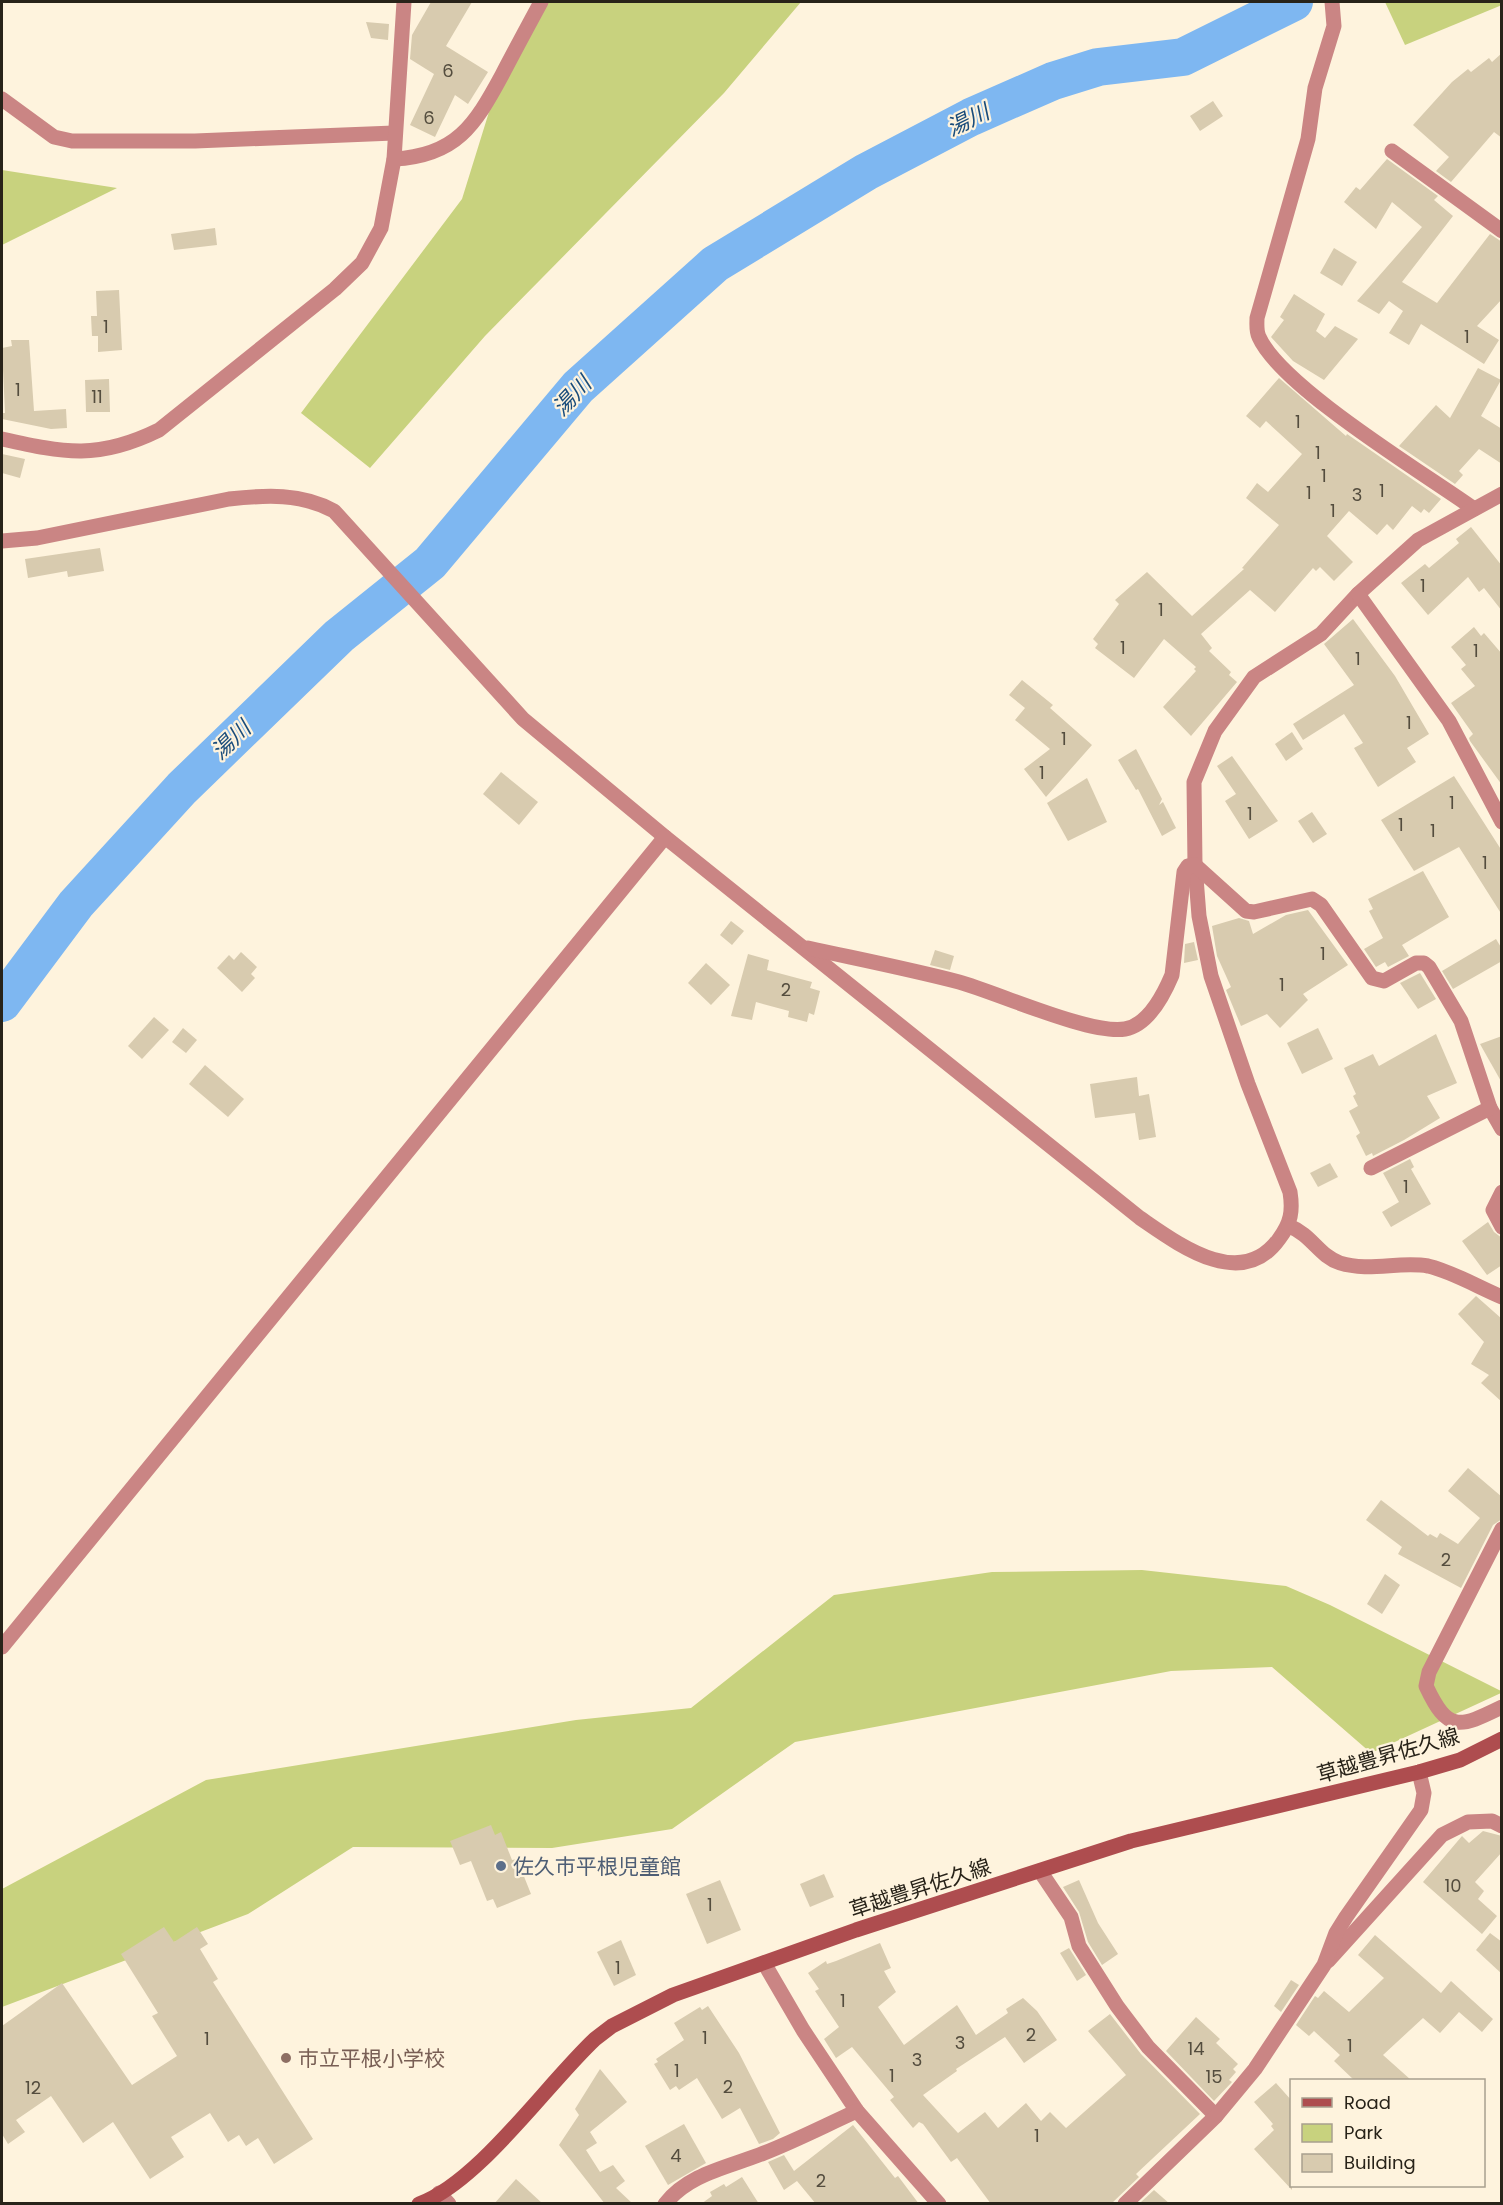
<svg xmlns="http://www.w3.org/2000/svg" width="1503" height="2205" viewBox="0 0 1503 2205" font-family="Poppins,'Noto Sans JP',sans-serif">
<rect width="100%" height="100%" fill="#fef3dd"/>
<g fill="#c8d27e">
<path d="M544 2H801L724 93 485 336 370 468 301 413 462 199 502 70Z"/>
<path d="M1385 2H1501L1502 5 1405 45Z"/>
<path d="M2 170 117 188 2 245Z"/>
<path d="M1142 1570 1286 1586 1330 1605 1501 1691V1693L1371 1753 1272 1667 1171 1671 795 1742 672 1829 552 1848 353 1847 248 1914 2 2007V1889L206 1780 576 1720 691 1708 834 1595 992 1572Z"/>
</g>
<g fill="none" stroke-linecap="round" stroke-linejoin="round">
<path stroke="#7eb7f1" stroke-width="38" d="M2 1003 76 904 182 788 339 636 430 563 578 387 715 264 866 172 971 117 1053 81 1098 67 1183 57 1294 2"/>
</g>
<g fill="#d8cbaf">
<path d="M431 2H472L446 46 488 72 468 104 455 95 435 137 410 125 434 74 410 59 412 35Z"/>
<path d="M366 22 389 24 388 40 371 38Z"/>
<path d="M1502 53V138L1494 132 1451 182 1436 171 1449 157 1413 125 1452 82 1468 69 1471 72 1489 58 1492 62Z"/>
<path d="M1213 101 1223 116 1200 131 1190 116Z"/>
<path d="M1387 159 1438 196 1434 200 1453 216 1402 282 1437 303 1490 234 1502 242V299L1477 326 1499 340 1484 364 1421 324 1409 345 1389 333 1403 311 1389 301 1379 314 1357 301 1422 227 1392 202 1376 229 1344 202 1356 187 1360 190Z"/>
<path d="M215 228 217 245 174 250 171 234Z"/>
<path d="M1334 248 1357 262 1342 286 1320 273Z"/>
<path d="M119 290 122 350 98 352V336H92L91 316H97L96 291Z"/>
<path d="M1294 294 1325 314 1316 331 1325 338 1335 326 1358 339 1324 380 1293 361 1271 337 1284 320 1280 317Z"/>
<path d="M11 340H29L34 411 66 409 67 428 51 429 2 419V413H5L2 348 12 346Z"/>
<path d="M1478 368 1501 380 1481 416 1502 429V464L1479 449 1459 471 1463 475 1455 484 1399 446 1436 405 1450 418Z"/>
<path d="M1279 378 1346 436 1347 434 1441 499 1429 513 1424 509 1421 513 1412 506 1393 530 1387 524 1377 535 1349 511 1327 536 1353 562 1334 581 1320 567 1316 571 1313 568 1275 612 1250 590 1201 634 1212 648 1209 651 1231 672 1229 675 1237 682 1191 736 1163 707 1196 671 1194 669 1196 667 1164 639 1134 678 1095 648 1098 644 1093 639 1119 604 1115 600 1147 572 1192 616 1244 569 1242 568 1279 525 1246 498 1257 483 1268 492 1302 454 1266 421 1260 428 1246 416Z"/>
<path d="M109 379 110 412H86L85 380Z"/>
<path d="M2 454 25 459 20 478 2 473Z"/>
<path d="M1471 527 1502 566V611L1484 588 1479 592 1468 577 1428 615 1401 583 1425 564 1429 568 1459 543 1456 539Z"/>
<path d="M100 548 104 571 68 577 67 571 28 578 25 559Z"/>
<path d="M1353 619 1395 676 1429 734 1407 748 1416 762 1378 787 1354 748 1363 743 1344 714 1303 740 1293 724 1354 685 1324 644Z"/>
<path d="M1474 627 1481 636 1484 633 1502 654V785L1470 741 1469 738 1473 734 1451 703 1475 686 1461 669 1466 665 1451 647Z"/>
<path d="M1022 680 1053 705 1050 708 1092 745 1046 797 1024 769 1050 749 1015 720 1025 708 1009 695Z"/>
<path d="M1292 732 1303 749 1286 761 1275 744Z"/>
<path d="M1136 749 1162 799 1159 805 1163 802 1176 828 1162 836 1138 789 1136 790 1118 760Z"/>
<path d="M1232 756 1278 821 1249 839 1225 801 1236 794 1217 766Z"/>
<path d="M501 772 538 802 519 825 483 794Z"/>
<path d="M1454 776 1502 851V915L1459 847 1414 871 1381 820Z"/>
<path d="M1087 778 1107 822 1068 841 1047 803Z"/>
<path d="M1312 812 1327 834 1313 843 1298 821Z"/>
<path d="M1423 871 1449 917 1402 945 1409 956 1388 967 1385 962 1376 967 1364 949 1383 938 1369 911 1373 909 1368 899Z"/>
<path d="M1308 910 1348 965 1303 994 1308 1000 1280 1028 1267 1014 1241 1026 1226 990 1231 987 1217 956 1212 926 1239 918 1249 921 1253 934 1286 915Z"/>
<path d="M731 921 744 931 732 945 720 935Z"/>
<path d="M1496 939 1502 949V961L1453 989 1442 971Z"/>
<path d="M1194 942 1198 960 1184 963 1185 944Z"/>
<path d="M935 950 954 956 950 970 930 965Z"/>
<path d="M241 952 257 967 251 974 255 978 242 992 217 968 229 955 234 960Z"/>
<path d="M748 954 769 960 767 970 812 982 810 988 820 991 814 1015 809 1013 807 1022 788 1017 789 1011 756 1002 752 1020 731 1016Z"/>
<path d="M706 963 730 985 711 1005 688 983Z"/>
<path d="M1420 973 1436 999 1418 1009 1400 983Z"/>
<path d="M154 1017 169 1030 142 1059 128 1046Z"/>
<path d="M183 1028 197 1040 186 1053 172 1042Z"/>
<path d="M1318 1028 1333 1059 1302 1074 1287 1043Z"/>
<path d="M1436 1034 1457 1083 1427 1096 1440 1118 1404 1140 1373 1156 1372 1153 1366 1156 1356 1136 1360 1133 1349 1111 1358 1106 1353 1096 1356 1094 1344 1068 1373 1054 1379 1066Z"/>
<path d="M1502 1036V1083L1480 1044Z"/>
<path d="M205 1065 244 1099 228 1117 189 1084Z"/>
<path d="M1137 1077 1139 1096 1149 1094 1156 1137 1139 1140 1135 1113 1095 1118 1090 1084Z"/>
<path d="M1410 1159 1414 1167 1411 1169 1431 1204 1391 1227 1382 1212 1399 1202 1383 1173Z"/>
<path d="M1330 1163 1338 1177 1318 1187 1310 1173Z"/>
<path d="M1488 1222 1494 1232 1502 1238V1265L1487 1275 1462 1241Z"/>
<path d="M1476 1296 1502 1319V1402L1481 1383 1489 1375 1471 1364 1484 1342 1458 1314Z"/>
<path d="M1468 1468 1502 1497V1519L1493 1525 1461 1588 1398 1554 1402 1547 1366 1520 1381 1500 1428 1536 1430 1534 1437 1538 1440 1533 1458 1544 1480 1518 1448 1491Z"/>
<path d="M1385 1574 1400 1585 1382 1614 1367 1604Z"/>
<path d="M491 1825 495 1835 501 1832 512 1860 517 1859 531 1894 497 1908 493 1899 487 1901 471 1861 460 1865 450 1841Z"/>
<path d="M1483 1831 1502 1836V1852L1475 1882 1484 1891 1478 1899 1497 1916 1482 1934 1423 1882 1462 1836 1469 1843Z"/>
<path d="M824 1874 834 1897 810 1907 800 1884Z"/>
<path d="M720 1880 741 1930 707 1944 686 1894Z"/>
<path d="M1079 1880 1098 1923 1118 1954 1102 1965 1088 1942 1079 1912 1063 1887Z"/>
<path d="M164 1927 174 1942 197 1927 208 1944 200 1949 218 1979 213 1982 313 2139 274 2164 258 2138 246 2146 239 2135 228 2142 210 2113 171 2137 184 2157 150 2179 113 2122 83 2143 51 2096 16 2120 25 2132 8 2144 2 2134V2026L62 1983 132 2085 177 2056 152 2016 158 2013 121 1954Z"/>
<path d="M1490 1933 1502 1942V1974L1476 1950Z"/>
<path d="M1375 1935 1441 1993 1451 1981 1493 2019 1482 2032 1459 2012 1440 2033 1423 2018 1383 2055 1411 2080H1354L1334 2061 1340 2055 1314 2031 1309 2036 1296 2025 1315 1996 1318 1998 1324 1991 1349 2012 1384 1978 1358 1955Z"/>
<path d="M621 1940 636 1975 614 1986 597 1952Z"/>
<path d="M880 1943 891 1968 884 1971 896 1992 878 2007 904 2045 957 2005 976 2035 1008 2013 1006 2009 1023 1998 1037 2011 1057 2040 1024 2063 1005 2037 956 2069 957 2071 923 2095 958 2133 985 2112 998 2128 1026 2103 1041 2121 1050 2112 1066 2128 1126 2075 1088 2031 1110 2014 1141 2054 1200 2114 1136 2174 1139 2177 1111 2204H991L957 2158 951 2162 923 2124 919 2122 913 2128 890 2100 894 2097 852 2047 836 2058 824 2039 839 2027 815 1991 819 1989 808 1973 826 1961 827 1964 836 1961Z"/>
<path d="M1069 1948 1086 1975 1077 1981 1060 1953Z"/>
<path d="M1291 1980 1299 1985 1281 2012 1274 2006Z"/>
<path d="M708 2006 739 2053 780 2133 773 2139 759 2144 740 2108 722 2119 697 2078 679 2090 676 2086 670 2090 654 2064 658 2062 656 2059 684 2040 674 2023 700 2007 702 2010Z"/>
<path d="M1196 2017 1220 2039 1216 2043 1238 2064 1233 2069 1236 2072 1229 2080 1232 2082 1214 2101 1166 2051Z"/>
<path d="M600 2069 627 2102 590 2132 597 2143 586 2150 600 2172 613 2165 625 2181 616 2188 633 2204H605L559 2145 579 2115 575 2109Z"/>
<path d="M1276 2083 1292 2101V2190L1254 2149 1274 2130 1271 2126 1273 2124 1254 2102Z"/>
<path d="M684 2124 706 2163 668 2185 645 2146Z"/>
<path d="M853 2125 895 2178 898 2176 919 2204H816L797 2181 784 2190 768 2162 784 2155 794 2171Z"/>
<path d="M742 2177 759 2204H701L712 2196 710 2192 724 2184 726 2187Z"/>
<path d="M516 2179 543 2204H494Z"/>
<path d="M1154 2190 1170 2204 1141 2202Z"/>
</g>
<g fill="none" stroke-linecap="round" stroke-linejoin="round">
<g stroke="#ca8584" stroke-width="15">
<path d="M1332 2 1334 26 1315 88 1308 139 1257 318C1257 324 1256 331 1259 337 1281 387 1425 474 1474 509"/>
<path d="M2 99 54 137 72 141H195L394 133"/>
<path d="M1392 151 1502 231"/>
<path d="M394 159C456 156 475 125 502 75 515 50 528 26 541 2"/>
<path d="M2 439C65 453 98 460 159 430L335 289 362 263 381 228 394 159 404 2"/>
<path d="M2 541 37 538 229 499C266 495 301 493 334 511L523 719 665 837 1140 1218C1178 1244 1241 1292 1279 1239 1291 1223 1293 1211 1290 1192L1248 1084 1211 976 1199 916 1195 865 1194 782 1215 731 1254 677 1321 634 1358 594 1418 540 1502 494"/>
<path d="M1358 594 1449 721 1502 822"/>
<path d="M808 948C858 959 909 969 959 982 998 993 1091 1035 1125 1029 1148 1025 1164 994 1172 975L1184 872 1188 866 1195 865 1246 911 1254 912 1312 899 1321 905 1372 978 1384 981 1416 963H1424L1429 967 1461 1021 1490 1108 1502 1129"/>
<path d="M1371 1168 1490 1108"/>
<path d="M1502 1192 1493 1210 1502 1227"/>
<path d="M1289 1226C1312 1235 1319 1256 1340 1263 1369 1272 1400 1261 1428 1266 1451 1271 1480 1288 1502 1297"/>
<path d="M1502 1529 1429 1672 1426 1686C1448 1733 1459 1728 1502 1707"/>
<path d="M2 1647 665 837"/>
<path d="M1040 1871 1071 1917 1079 1946 1117 2006 1148 2047 1216 2116"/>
<path d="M1328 1961 1442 1835 1468 1822 1492 1821 1502 1826"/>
<path d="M764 1963 803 2030 857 2111 939 2204"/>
<path d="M439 2193 449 2204"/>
<path d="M665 2204C689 2173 730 2167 764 2153 795 2141 826 2125 857 2111"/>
<path d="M1125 2204 1216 2116 1255 2069 1324 1965 1336 1933 1346 1917 1421 1810 1424 1793 1419 1772"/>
</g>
<path stroke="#ae4d4f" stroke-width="15" d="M419 2204C479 2182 546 2085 595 2039L612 2026 673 1995 856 1930 1131 1841 1419 1772 1460 1760 1502 1739"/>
</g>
<circle fill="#5c6f8a" stroke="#fef3dd" stroke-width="2" cx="501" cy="1866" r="6"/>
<circle fill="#8d6e63" stroke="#fef3dd" stroke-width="2" cx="286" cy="2058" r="6"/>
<g text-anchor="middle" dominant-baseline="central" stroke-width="4.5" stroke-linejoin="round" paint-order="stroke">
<g font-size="18" fill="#544d3e">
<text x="448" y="70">6</text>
<text x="429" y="117">6</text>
<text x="106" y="326">1</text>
<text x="1467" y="336">1</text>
<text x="18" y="389">1</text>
<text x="97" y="396">11</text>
<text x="1298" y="421">1</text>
<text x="1318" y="452">1</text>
<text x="1324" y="475">1</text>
<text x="1382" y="490">1</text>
<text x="1309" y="492">1</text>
<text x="1357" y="494">3</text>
<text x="1333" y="510">1</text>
<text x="1423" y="585">1</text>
<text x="1161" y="609">1</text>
<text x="1123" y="647">1</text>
<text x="1476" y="650">1</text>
<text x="1358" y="658">1</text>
<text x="1409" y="722">1</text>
<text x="1064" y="738">1</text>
<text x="1042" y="772">1</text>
<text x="1452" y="802">1</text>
<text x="1250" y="813">1</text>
<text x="1401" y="824">1</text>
<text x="1433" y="830">1</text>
<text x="1485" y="862">1</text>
<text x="1323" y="953">1</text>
<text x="1282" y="984">1</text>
<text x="786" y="989">2</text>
<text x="1406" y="1186">1</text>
<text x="1446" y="1559">2</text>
<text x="1453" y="1885">10</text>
<text x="710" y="1904">1</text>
<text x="618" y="1967">1</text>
<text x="843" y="2000">1</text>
<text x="1031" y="2034">2</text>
<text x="705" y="2037">1</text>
<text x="207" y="2038">1</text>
<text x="960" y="2042">3</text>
<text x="1350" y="2045">1</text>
<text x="1196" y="2048">14</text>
<text x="917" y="2059">3</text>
<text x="677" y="2070">1</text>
<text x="892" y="2075">1</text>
<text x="1214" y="2076">15</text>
<text x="728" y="2086">2</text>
<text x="33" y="2087">12</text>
<text x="1037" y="2135">1</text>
<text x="676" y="2155">4</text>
<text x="821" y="2180">2</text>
</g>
<g font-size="21" fill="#282319" stroke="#fef3dd">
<text transform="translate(1388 1755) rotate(-16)">草越豊昇佐久線</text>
<text transform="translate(920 1888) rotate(-18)">草越豊昇佐久線</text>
</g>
<g font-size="21" fill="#4e5e75" stroke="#fef3dd" text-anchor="start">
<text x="513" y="1866">佐久市平根児童館</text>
</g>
<g font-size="21" fill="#785e54" stroke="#fef3dd" text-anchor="start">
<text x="298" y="2058">市立平根小学校</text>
</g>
<g font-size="22" font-style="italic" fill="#194c7b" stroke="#fef3dd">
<text transform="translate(968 120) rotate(-26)">湯川</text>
<text transform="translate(572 396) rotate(-47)">湯川</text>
<text transform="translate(231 740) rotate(-44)">湯川</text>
</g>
</g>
<rect width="1503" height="2205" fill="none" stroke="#282319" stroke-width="6"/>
<rect x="1290" y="2079" width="195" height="108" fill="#fef3dd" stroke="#a8a08f" stroke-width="1.5"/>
<rect x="1302" y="2098" width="30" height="9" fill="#ae4d4f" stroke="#a8a08f" stroke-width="1.5"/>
<text x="1344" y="2109" font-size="18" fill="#282319">Road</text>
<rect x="1302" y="2124" width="30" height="18" fill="#c8d27e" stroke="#a8a08f" stroke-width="1.5"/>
<text x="1344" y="2139" font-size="18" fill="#282319">Park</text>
<rect x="1302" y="2154" width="30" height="18" fill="#d8cbaf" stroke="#a8a08f" stroke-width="1.5"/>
<text x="1344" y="2169" font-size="18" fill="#282319">Building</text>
</svg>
